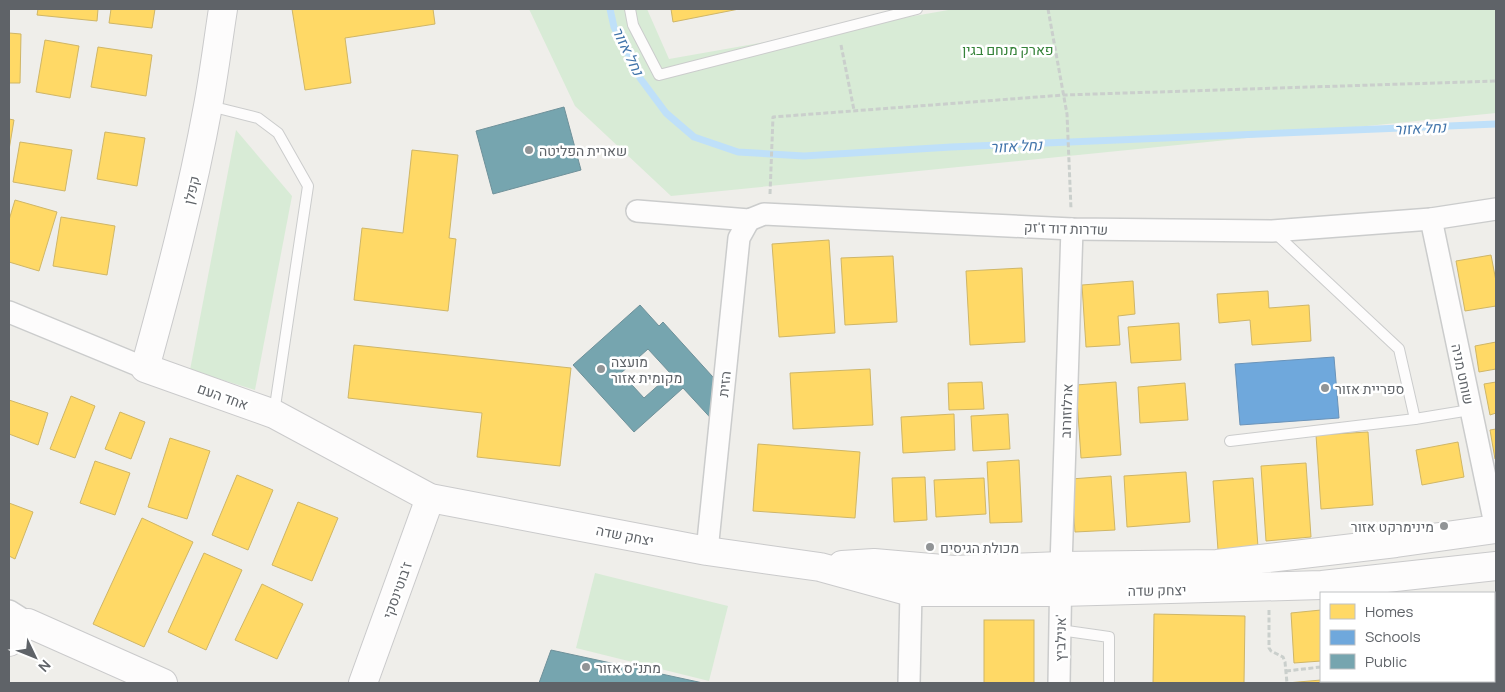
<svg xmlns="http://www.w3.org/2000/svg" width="1505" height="692" viewBox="0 0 1505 692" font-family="Manrope,Heebo,sans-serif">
<rect width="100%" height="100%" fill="#efeeea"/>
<g fill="#d8ebd6">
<path d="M529 9H647L669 59 954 9H1496V113L671 196 575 106Z"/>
<path d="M236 130 292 196 255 390 190 370Z"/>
<path d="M595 573 728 606 709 681 576 648Z"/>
</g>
<g fill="#ffd966" stroke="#cfb667">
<path d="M38 9H98L97 21 37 15Z"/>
<path d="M111 9H155L152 28 109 23Z"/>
<path d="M292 9H433L435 24 345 38 351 83 305 90Z"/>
<path d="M671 9H739L673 22Z"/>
<path d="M9 33 21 34 20 83H9Z"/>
<path d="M45 40 79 46 70 98 36 92Z"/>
<path d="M98 47 152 55 146 96 91 87Z"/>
<path d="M9 119 14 120 9 150Z"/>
<path d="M105 132 145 138 137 186 97 179Z"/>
<path d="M20 142 72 150 65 191 13 182Z"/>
<path d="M412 150 458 155 449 238 456 239 448 311 354 300 362 228 403 233Z"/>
<path d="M15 200 57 212 39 271 9 262V220Z"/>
<path d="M61 217 115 226 107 275 53 266Z"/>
<path d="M829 240 835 333 779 337 772 244Z"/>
<path d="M1491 255 1496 281V306L1465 311 1456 261Z"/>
<path d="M893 256 897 322 845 325 841 258Z"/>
<path d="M1022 268 1025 342 970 345 966 271Z"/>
<path d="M1133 281 1135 314 1118 316 1120 345 1086 347 1082 285Z"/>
<path d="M1268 291 1269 308 1309 305 1311 341 1252 345 1250 320 1219 323 1217 294Z"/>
<path d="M1179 323 1181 360 1131 363 1128 327Z"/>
<path d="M1496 342V369L1479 372 1475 346Z"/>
<path d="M354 345 571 368 560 466 477 457 482 413 348 398Z"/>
<path d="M870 369 873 425 793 429 790 373Z"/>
<path d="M982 382 984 409 949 410 948 383Z"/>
<path d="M1116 382 1121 455 1081 458 1076 385Z"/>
<path d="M1496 382V413L1490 415 1484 384Z"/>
<path d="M1185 383 1188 420 1140 423 1138 387Z"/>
<path d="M71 396 95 406 75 458 50 449Z"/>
<path d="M9 400 48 413 38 445 9 434Z"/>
<path d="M120 412 145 422 131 459 105 449Z"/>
<path d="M954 414 955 450 903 453 901 417Z"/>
<path d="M1008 414 1010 449 973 451 971 416Z"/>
<path d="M1496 429V459H1495L1490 430Z"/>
<path d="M1368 432 1373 505 1321 509 1316 435Z"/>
<path d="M170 438 210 451 187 519 148 507Z"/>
<path d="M1458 442 1464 477 1422 485 1416 450Z"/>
<path d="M758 444 860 452 855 518 753 511Z"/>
<path d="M1019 460 1022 522 990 523 987 462Z"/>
<path d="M95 461 130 473 115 515 80 503Z"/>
<path d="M1306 463 1311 537 1266 541 1261 466Z"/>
<path d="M1186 472 1190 522 1127 527 1124 476Z"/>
<path d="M237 475 273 490 248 550 212 535Z"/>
<path d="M1111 476 1115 530 1075 532 1071 479Z"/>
<path d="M925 477 927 520 894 522 892 478Z"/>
<path d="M984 478 986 514 936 517 934 480Z"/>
<path d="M1253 478 1258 547 1218 550 1213 481Z"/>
<path d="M298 502 338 518 312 581 272 565Z"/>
<path d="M9 503 33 512 15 559 9 556Z"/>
<path d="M142 518 193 542 144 647 93 624Z"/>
<path d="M204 553 242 570 206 650 168 632Z"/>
<path d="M262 584 303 604 277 659 235 640Z"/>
<path d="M1321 610V661L1294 663 1291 613Z"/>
<path d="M1154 614 1245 616 1244 683H1153Z"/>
<rect x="984" y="620" width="50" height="63"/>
<path d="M1321 680 1344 681V683H1287Z"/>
</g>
<path fill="#6fa8dc" stroke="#6a93b9" d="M1334 357 1339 418 1240 425 1235 364Z"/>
<g fill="#76a5af" stroke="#6f919a" fill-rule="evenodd">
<path d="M564 107 581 170 493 194 476 131Z"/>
<path d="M640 305 659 326 663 322 722 387 718 426 683 388 634 432 573 365ZM648 349 671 374 644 398 621 373Z"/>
<path d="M551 650 703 683H539Z"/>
</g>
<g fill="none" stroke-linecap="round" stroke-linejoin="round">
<path stroke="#bfe0f9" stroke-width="7" d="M610 9 614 27 640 78 666 113 694 137 738 152 804 156 951 147 1496 124"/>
<defs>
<g id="lane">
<path d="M630 9 633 25 659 75 917 9"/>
<path d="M210 106 258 118 278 133 308 186 274 413"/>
<path d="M1274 232 1399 349 1415 419 1470 410"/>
<path d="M1230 441 1415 419"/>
<path d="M1060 630 1109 637V683"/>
</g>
<g id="street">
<path d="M637 211 749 220 764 214 1072 229 1272 231 1431 219 1496 209"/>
<path d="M1431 219 1496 529"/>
<path d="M9 312 145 368"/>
<path d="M707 551 739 238 749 220"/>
<path d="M9 611 28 623"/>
<path d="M909 683 911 592"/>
<path d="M1059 683 1061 566 1072 229"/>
</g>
<g id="secondary">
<path d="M223 9C218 41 214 74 208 106 192 194 169 281 145 368L274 414 430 498 707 551 820 567 911 592H1060L1322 585 1496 566"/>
<path d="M842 565 874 563 954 570 1061 566 1217 564 1396 543 1496 529"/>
<path d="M9 642 28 623 163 683"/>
<path d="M363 683 430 498"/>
</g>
</defs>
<use href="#lane" stroke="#cbcccc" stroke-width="12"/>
<use href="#street" stroke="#cbcccc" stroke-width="24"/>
<use href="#secondary" stroke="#cacacb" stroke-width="30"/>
<g stroke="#cacfcc" stroke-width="3" stroke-dasharray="5 2.5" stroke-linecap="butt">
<path d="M1048 9 1067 114 1071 209"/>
<path d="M841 45 854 110"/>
<path d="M770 194 773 117 1064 95 1496 81"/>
<path d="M1269 610V648L1271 651 1283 657 1285 662 1287 683"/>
<path d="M1286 671 1321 667"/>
<path d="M1359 681 1360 683"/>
</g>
<use href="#lane" stroke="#fdfcfc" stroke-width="10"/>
<use href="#street" stroke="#fdfcfc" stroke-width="21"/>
<use href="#secondary" stroke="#fdfcfc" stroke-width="28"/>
</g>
<g fill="#919496" stroke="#fff" stroke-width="2">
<circle cx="529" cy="150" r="5"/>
<circle cx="601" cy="369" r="5"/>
<circle cx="1325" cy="388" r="5"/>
<circle cx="1444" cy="526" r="5"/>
<circle cx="930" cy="547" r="5"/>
<circle cx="586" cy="667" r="5"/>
</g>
<g text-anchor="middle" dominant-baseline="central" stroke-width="5" stroke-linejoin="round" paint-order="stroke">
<g font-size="14" fill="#348238" stroke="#fff">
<text x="1008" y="49">פארק מנחם בגין</text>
</g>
<g font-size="14" fill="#5f6368" stroke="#fff" text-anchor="start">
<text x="539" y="150">שארית הפליטה</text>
<text x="611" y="361">מועצה<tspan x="611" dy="16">מקומית אזור</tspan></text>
<text x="1335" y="388">ספריית אזור</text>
<text x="1434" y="526" text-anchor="end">מינימרקט אזור</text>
<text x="940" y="547">מכולת הגיסים</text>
<text x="596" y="667">מתנ"ס אזור</text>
</g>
<g font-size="14" fill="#5f6368" stroke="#fff">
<text transform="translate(191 190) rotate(-77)">קפלן</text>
<text transform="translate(1066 228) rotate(2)">שדרות דוד ז'זק</text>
<text transform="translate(1463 374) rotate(78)">שוחט מניה</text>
<text transform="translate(724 384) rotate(-84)">הזית</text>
<text transform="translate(223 396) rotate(20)">אחד העם</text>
<text transform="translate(1066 411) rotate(-88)">ארלוזורוב</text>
<text transform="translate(625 535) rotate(11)">יצחק שדה</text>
<text transform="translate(397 590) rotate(-70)">ז'בוטינסקי</text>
<text transform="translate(1157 590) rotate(-1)">יצחק שדה</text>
<text transform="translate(1060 638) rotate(-89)">אנילביץ'</text>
</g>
<g font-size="15" font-style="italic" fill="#4174aa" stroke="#fff">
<text transform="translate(628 51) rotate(64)">נחל אזור</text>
<text transform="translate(1420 128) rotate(-3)">נחל אזור</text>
<text transform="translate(1016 146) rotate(-3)">נחל אזור</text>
</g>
</g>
<rect width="1505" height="692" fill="none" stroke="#5f6368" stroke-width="20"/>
<rect x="1320" y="592" width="175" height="90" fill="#ffffff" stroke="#bfc1c3"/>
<rect x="1330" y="604" width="25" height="15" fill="#ffd966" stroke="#bfc1c3"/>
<text x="1365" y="617" font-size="15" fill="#5f6368">Homes</text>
<rect x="1330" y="630" width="25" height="15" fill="#6fa8dc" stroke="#bfc1c3"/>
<text x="1365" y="642" font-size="15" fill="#5f6368">Schools</text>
<rect x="1330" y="654" width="25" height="15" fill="#76a5af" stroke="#bfc1c3"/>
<text x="1365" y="667" font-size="15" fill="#5f6368">Public</text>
<g transform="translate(35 657) rotate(133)" stroke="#ffffff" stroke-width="4" paint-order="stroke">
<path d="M0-4L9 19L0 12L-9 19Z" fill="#5f6368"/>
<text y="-8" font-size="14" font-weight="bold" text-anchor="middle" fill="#5f6368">N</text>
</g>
</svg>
